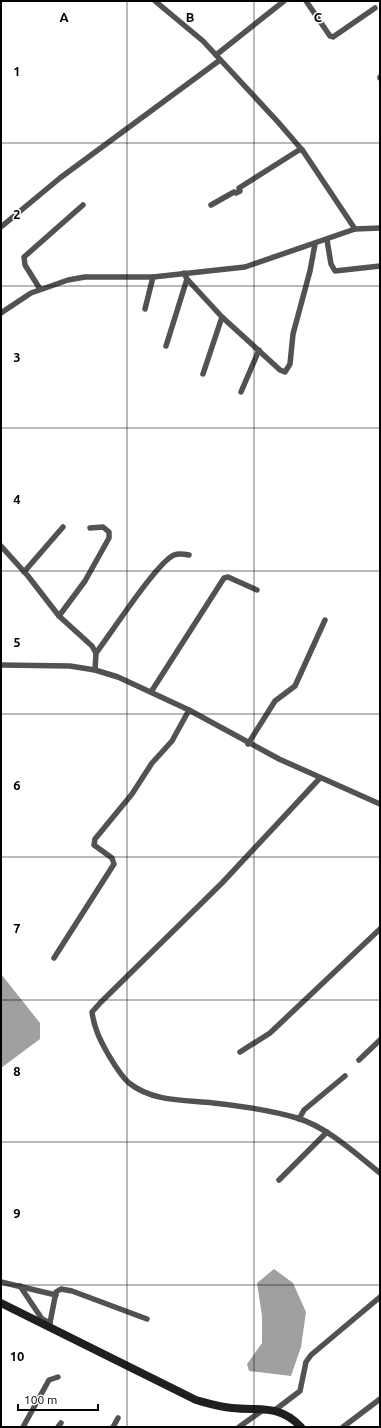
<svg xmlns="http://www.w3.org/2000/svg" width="381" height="1428" viewBox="0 0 381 1428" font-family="Ubuntu,sans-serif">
<rect width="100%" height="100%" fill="#fff"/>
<g fill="#a0a0a0">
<path d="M1 974 40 1023V1039L1 1068Z"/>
<path d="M274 1269 293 1283 306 1312 301 1347 291 1376 249 1371 247 1364 262 1343V1316L257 1283Z"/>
</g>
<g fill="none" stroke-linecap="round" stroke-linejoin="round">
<g stroke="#525252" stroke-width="5.5">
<path d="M155 1 203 41 278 122 303 151 355 229"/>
<path d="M306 1 330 36 333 37 375 8"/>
<path d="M216 55 284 1"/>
<path d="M380 77V78"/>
<path d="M211 205 234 192 236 193 240 191 239 188 299 150H302"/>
<path d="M1 227 60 178 220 60"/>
<path d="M327 240 331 264 335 271 380 266"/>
<path d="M184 273 187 279 222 317 280 370 285 372 290 364 293 334 310 271 315 244"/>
<path d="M40 289 25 265 24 257 83 205"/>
<path d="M145 309 153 277"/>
<path d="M1 313 31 293 68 280 85 277H153L245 267 355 229 380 228"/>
<path d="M166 346 187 279"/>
<path d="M203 374 222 317"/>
<path d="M241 392 259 350"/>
<path d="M1 546 28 576 59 616 92 646 96 653 95 670"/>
<path d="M24 572 63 527"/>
<path d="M59 616 85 581 109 538V532L103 527 90 528"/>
<path d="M96 653C110 635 157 562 174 555 179 553 184 554 189 555"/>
<path d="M1 665 70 666 95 670 118 677 189 710 279 759 380 804"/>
<path d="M151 692 224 578 228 577 257 590"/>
<path d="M248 744 275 701 295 686 325 620"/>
<path d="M320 778 222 883 101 1002 92 1012C94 1028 100 1040 108 1054 114 1064 120 1075 129 1083 153 1102 185 1100 213 1103 241 1106 270 1110 297 1118 327 1127 356 1154 380 1173"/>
<path d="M54 958 114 864 112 858 94 845 95 839 132 794 152 763 172 741 189 710"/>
<path d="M240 1052 270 1033 380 929"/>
<path d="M359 1060 380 1040"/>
<path d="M299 1119 304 1110 345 1076"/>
<path d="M279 1180 327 1132"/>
<path d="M1 1282 56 1295"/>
<path d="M20 1286 42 1319 50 1323"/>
<path d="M49 1328 56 1292 61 1289 72 1291 147 1319"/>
<path d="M275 1410 300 1391 306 1362 311 1355 380 1297"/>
<path d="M23 1427 49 1380 58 1377"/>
<path d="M58 1427 61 1423"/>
<path d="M113 1427 118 1418"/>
<path d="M239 1427 263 1410"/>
<path d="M343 1427 380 1399"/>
</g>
<path stroke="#1f1f1f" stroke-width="8" d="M1 1303 196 1400C207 1403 220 1407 232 1408 261 1411 279 1404 301 1427"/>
</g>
<path fill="none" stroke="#000" stroke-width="1" stroke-opacity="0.55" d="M127 1V1427M254 1V1427M1 143H380M1 286H380M1 428H380M1 571H380M1 714H380M1 857H380M1 1000H380M1 1142H380M1 1285H380"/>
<g font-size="13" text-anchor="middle" font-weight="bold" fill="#000" stroke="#fff" stroke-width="3" stroke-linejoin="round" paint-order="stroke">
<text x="64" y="22">A</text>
<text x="190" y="22">B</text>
<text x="318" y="22">C</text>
<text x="17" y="76">1</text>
<text x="17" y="219">2</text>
<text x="17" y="362">3</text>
<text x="17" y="504">4</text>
<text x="17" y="647">5</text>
<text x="17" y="790">6</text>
<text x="17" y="933">7</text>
<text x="17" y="1076">8</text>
<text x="17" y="1218">9</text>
<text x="17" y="1361">10</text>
</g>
<rect width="381" height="1428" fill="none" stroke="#000000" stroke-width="4"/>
<path d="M18 1404v6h80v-6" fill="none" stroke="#000000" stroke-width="2"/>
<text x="24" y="1404" font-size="12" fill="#000000" stroke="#ffffff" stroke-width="3" paint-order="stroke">100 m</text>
</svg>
